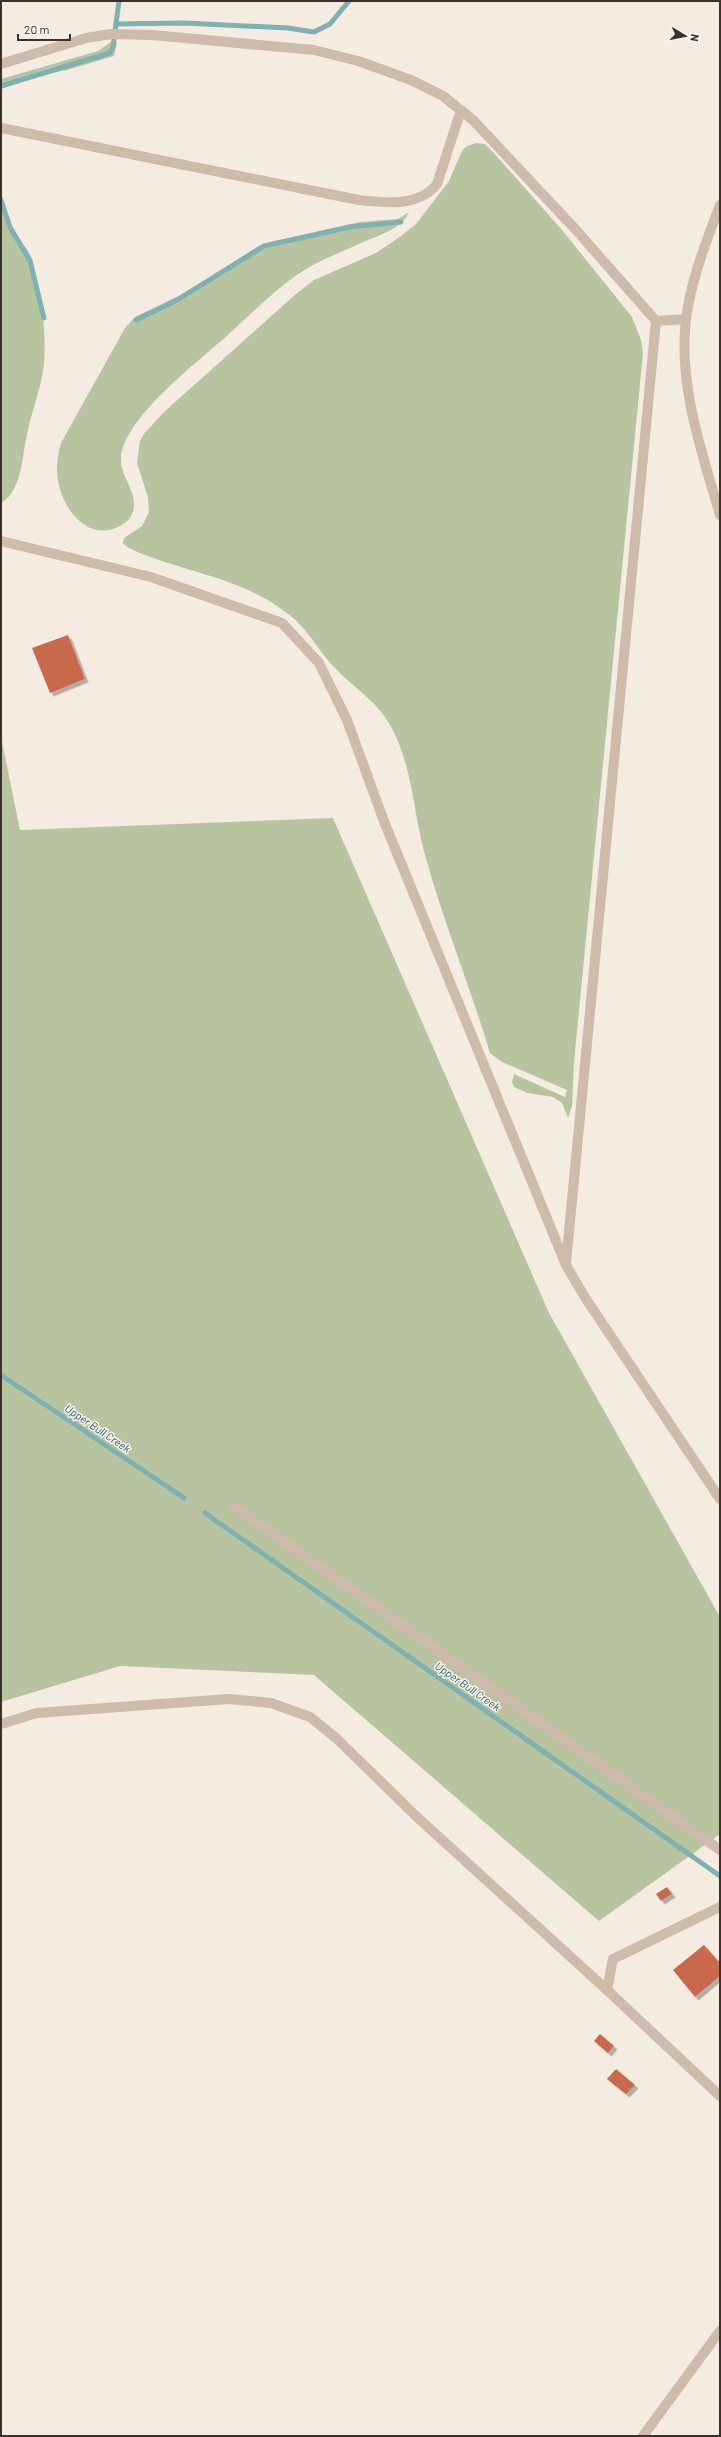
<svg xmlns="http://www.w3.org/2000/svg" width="721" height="2437" viewBox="0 0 721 2437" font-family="Barlow,sans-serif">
<defs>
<filter id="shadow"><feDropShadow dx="3.5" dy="3.5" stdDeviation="0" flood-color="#0004"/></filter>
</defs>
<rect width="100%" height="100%" fill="#f4ebe1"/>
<g fill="#b8c4a0">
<path d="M111 42H117L114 56 67 70 39 75 1 89V79L98 51Z"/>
<path d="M476 143 485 144 492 151 562 230 632 317 641 340 643 353 574 1062 572 1106 568 1118 562 1103 553 1097 528 1093 514 1087 512 1082 514 1074 565 1097 567 1090 502 1062 490 1053C471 989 445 926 427 862 413 817 414 767 390 725 377 701 354 688 336 669 317 650 307 626 284 611 264 596 241 586 217 578 200 572 130 554 123 543L124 538 142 526 149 512 148 497 137 463 140 441 144 434 164 412 296 294 314 280 376 253 401 236 416 224 449 181 462 151 467 146Z"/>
<path d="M1 193C6 204 8 217 13 228 18 239 28 248 32 259 41 290 48 339 43 371 39 395 30 416 26 439 22 459 21 492 1 503Z"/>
<path d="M409 212C401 230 376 236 359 244 344 251 328 257 313 265 282 282 257 309 231 332 201 360 122 418 121 459 120 478 142 496 131 516 129 521 124 523 120 526 100 537 81 527 69 509 56 487 54 468 61 443L125 328 135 317 185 293 262 244 360 222 398 219Z"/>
<path d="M1 737 20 830 333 818 549 1313 720 1617V1834L599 1921 314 1675 120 1666 1 1702Z"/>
</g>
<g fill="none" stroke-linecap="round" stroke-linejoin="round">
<g stroke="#7fb0b2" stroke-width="5">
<path d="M116 24 184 23 288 28 314 32 330 24 349 1"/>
<path d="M1 86 110 53 113 47 119 1"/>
<path d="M1 201 10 227 30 261 44 318"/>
<path d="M136 320 177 300 264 246 350 227 401 222"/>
<path d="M1 1375 184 1498"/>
<path d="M205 1513 720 1876"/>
</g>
</g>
<g fill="#c8694b" filter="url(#shadow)">
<path d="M68 635 85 679 50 693 32 648Z"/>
<path d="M667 1887 672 1894 661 1901 656 1894Z"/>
<path d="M704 1945 720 1963V1976L695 1997 673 1970Z"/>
<path d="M600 2034 614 2046 608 2053 594 2041Z"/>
<path d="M616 2069 635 2085 626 2094 607 2079Z"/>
</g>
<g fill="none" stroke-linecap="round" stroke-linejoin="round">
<g stroke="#cdbbac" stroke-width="10">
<path d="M1 64 86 38 111 34 152 35 314 50 358 61 411 80 443 96 473 120 577 231 656 321"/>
<path d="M1 128 359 200C386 203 419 207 437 184L461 110"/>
<path d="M720 205C706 242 691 280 686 319 678 386 702 452 720 515"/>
<path d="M1 541 151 577 282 623 319 663 347 720 385 824 566 1265 586 1299 720 1499"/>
<path d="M566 1263 656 321 686 319"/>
<path d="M234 1506 720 1850"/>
<path d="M1 1724 37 1713 229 1699 271 1703 310 1717 336 1738 417 1817 607 1990"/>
<path d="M720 1907 613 1959 607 1990 720 2096"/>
<path d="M643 2436 720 2331"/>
</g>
</g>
<g text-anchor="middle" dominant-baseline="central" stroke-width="3" stroke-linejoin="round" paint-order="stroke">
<g font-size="11" font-style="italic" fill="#1f5a5e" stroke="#fbf5ee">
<text transform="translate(98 1428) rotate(34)">Upper Bull Creek</text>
<text transform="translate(468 1686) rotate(35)">Upper Bull Creek</text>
</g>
</g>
<rect width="721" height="2437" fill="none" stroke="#3b302b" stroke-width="4"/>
<g transform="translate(685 36) rotate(100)" stroke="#fbf5ee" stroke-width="3" paint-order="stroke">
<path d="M0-3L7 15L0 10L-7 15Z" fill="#3b302b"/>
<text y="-6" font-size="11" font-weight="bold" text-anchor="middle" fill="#3b302b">N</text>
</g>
<path d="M18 34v6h52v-6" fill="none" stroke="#3b302b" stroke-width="2"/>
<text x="24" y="34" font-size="12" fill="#3b302b" stroke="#fbf5ee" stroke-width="3" paint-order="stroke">20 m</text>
</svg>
